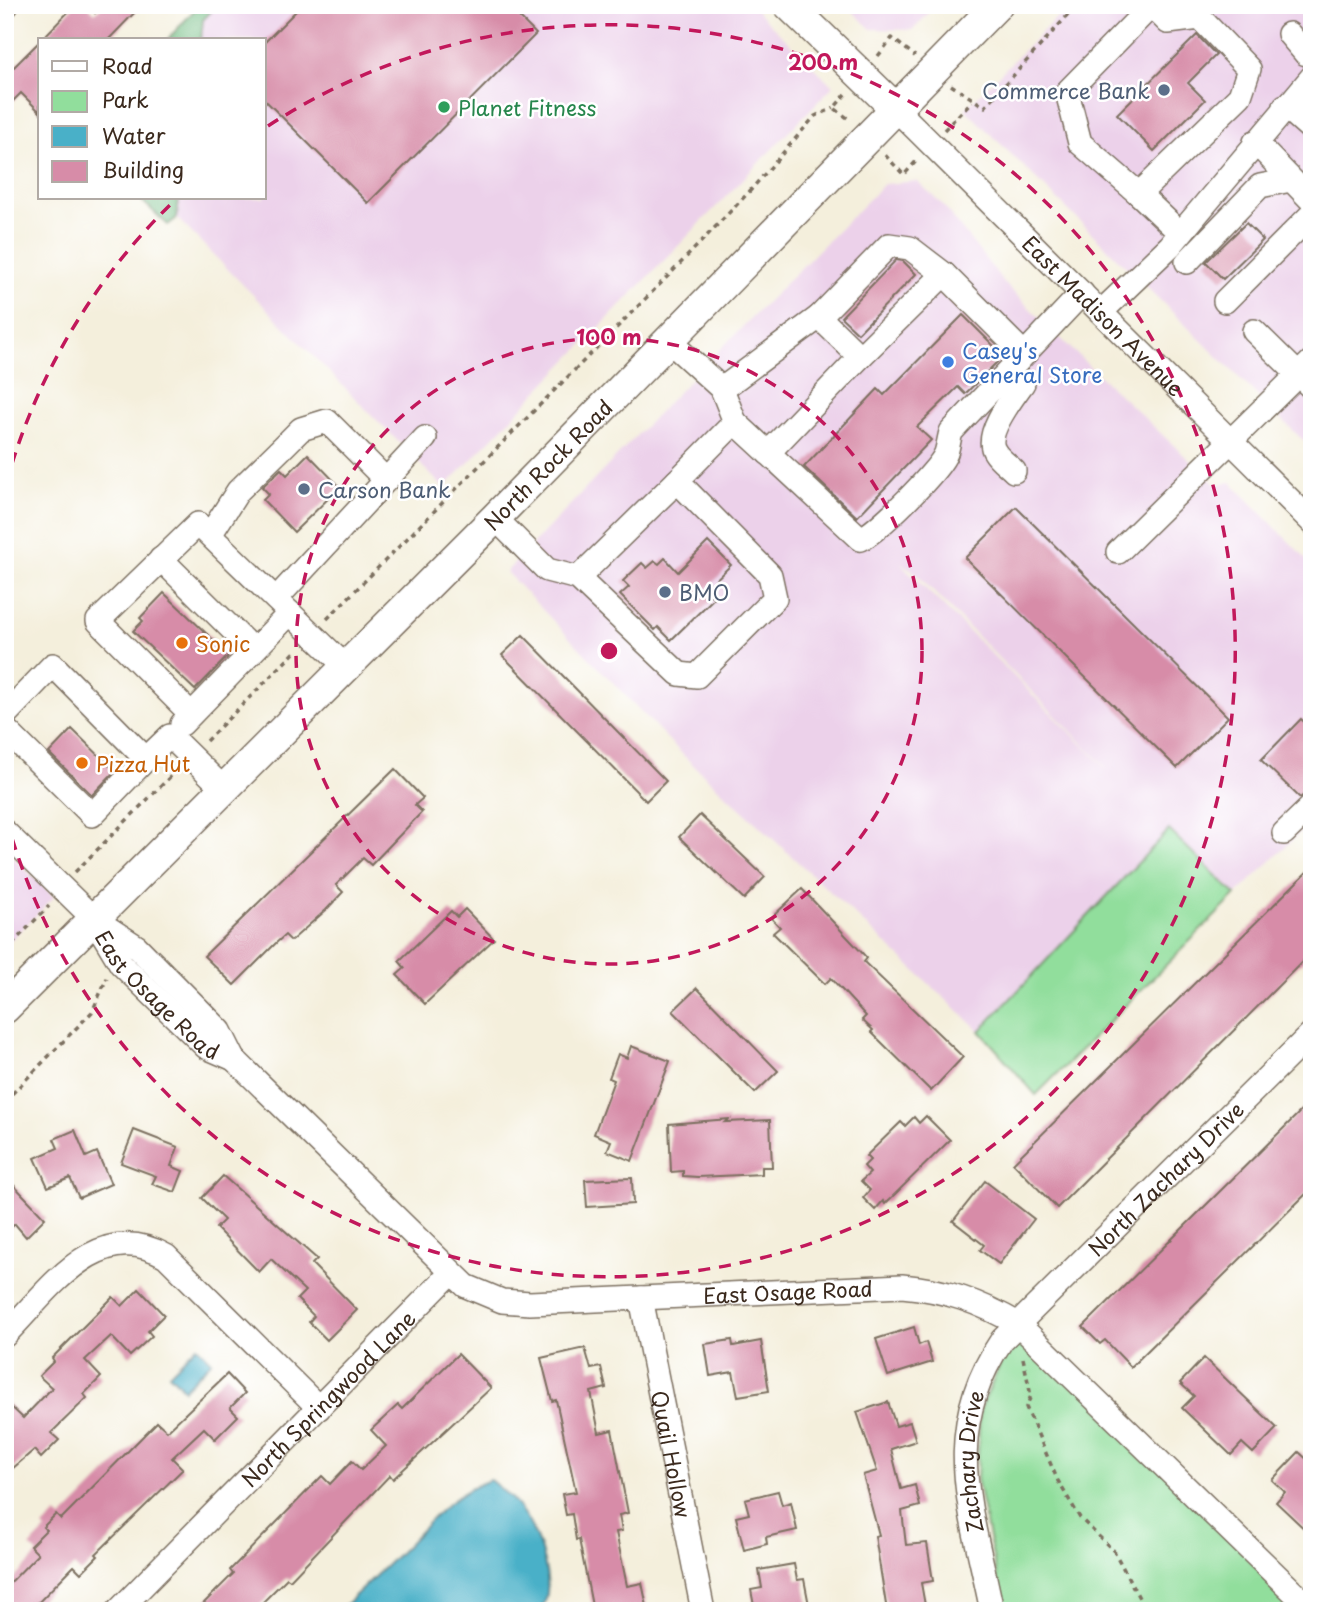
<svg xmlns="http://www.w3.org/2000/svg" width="1317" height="1616" viewBox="0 0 1317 1616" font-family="'Playpen Sans',sans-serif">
<rect width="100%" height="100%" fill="#fff"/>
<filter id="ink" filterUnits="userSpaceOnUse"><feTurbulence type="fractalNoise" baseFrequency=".0143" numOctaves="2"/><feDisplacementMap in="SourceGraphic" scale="14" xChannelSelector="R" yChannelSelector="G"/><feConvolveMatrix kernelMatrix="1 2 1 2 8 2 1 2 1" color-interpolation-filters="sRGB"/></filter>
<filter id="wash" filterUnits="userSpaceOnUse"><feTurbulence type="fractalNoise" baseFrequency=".00686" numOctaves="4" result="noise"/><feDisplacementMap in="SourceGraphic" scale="28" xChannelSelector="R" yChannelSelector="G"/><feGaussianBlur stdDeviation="1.57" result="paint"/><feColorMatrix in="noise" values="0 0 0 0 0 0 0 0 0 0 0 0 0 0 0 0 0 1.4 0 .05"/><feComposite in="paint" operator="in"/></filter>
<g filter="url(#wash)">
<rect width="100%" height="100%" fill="#f4efdc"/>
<g fill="#ecd1ea" fill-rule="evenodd">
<path d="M217 5H751L833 86 444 488 177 218 179 198H264V40H201L203 20Z"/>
<path d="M846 5H936L913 30 871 29Z"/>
<path d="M1069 5H1312V449L965 109Z"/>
<path d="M917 181 942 204 1005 284 1090 367 1216 485 1231 482 1312 565V821L1236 895 1169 830 980 1031 687 759 506 572 684 386 884 184ZM899 562 912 570 1108 769H1107Z"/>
<path d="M5 850 54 897 5 946Z"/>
</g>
<g fill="#91de9c" stroke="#66845d" stroke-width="2">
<path d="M1169 830 1236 895 1036 1095 980 1031Z"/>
<path d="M1018 1324 1312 1611H1004L977 1479 980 1410Z"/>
</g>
<g fill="#74bd84" stroke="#587451" stroke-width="2">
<path d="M199 5H217L203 20 201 40H167Z"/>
<path d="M139 198H179L177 218 168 225Z"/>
</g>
<g fill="#49b0c8" stroke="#426d73" stroke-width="2">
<path d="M197 1346 212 1361 184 1389 169 1374Z"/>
<path d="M490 1480C503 1490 517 1503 525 1516 539 1538 558 1589 540 1611H339C358 1592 379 1573 398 1554 428 1525 449 1494 490 1480Z"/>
</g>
<g id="blocks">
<g fill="#d78ca8">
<path d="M75 5H87L95 13 103 5H142L108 40H41Z"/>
<path d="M302 5H507L536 34 368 203 264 99V43Z"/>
<path d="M1197 35 1216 55 1188 83 1205 100 1154 151 1117 114Z"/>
<path d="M40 41V112L21 93 5 109V76Z"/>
<path d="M1246 223 1263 240 1223 279 1206 262Z"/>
<path d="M896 260 903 261 916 274 858 333 841 317Z"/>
<path d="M963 315 996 348 989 355 997 362 965 394 958 387 917 427 931 440 857 517 804 467 878 389 884 395Z"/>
<path d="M308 454 340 487 294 532 263 500 269 494 262 487 281 469 287 475Z"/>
<path d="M1016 507 1228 717 1177 768 965 558Z"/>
<path d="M708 542 731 565 705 590 714 598 671 640 658 627 655 630 620 595 629 587 623 581 642 563 647 568 655 561 659 564 665 558 678 572Z"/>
<path d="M164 593 229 655 195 690 133 631 143 621 140 618Z"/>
<path d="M523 635 666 781 646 801 502 655Z"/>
<path d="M1301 719 1312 729V788L1300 798 1261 760Z"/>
<path d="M72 729 115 771 92 795 49 753Z"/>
<path d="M395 769 423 798 415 805 422 812 371 865 363 858 336 885 343 892 326 910 291 941 285 935 276 943 234 985 204 956Z"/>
<path d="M700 815 765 877 744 899 679 837Z"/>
<path d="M1312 867V952L1057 1208 1013 1163Z"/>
<path d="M802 889 867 958 864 962 963 1057 931 1091 871 1032 873 1030 862 1020 866 1016 831 978 825 984 773 933 780 927 771 918Z"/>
<path d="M465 909 494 939 425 1004 397 975 405 968 399 961 451 911 457 917Z"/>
<path d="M697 988 778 1071 755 1093 673 1011Z"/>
<path d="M631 1046 670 1061 632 1161 607 1151 611 1141 594 1134 614 1080 609 1078 618 1054 627 1058Z"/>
<path d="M1312 1100V1188L1131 1367 1105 1340 1100 1344 1083 1327Z"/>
<path d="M926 1116 950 1140 885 1204 883 1201 875 1210 863 1198 870 1190 861 1181 870 1173 864 1166 870 1160 866 1156 901 1122 905 1126 914 1117 919 1123Z"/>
<path d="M729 1119 725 1122 770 1120 772 1167H762V1174L698 1177 683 1176V1171L671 1172 669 1124Z"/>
<path d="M75 1130 86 1157 97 1152 111 1184 79 1198 70 1178 48 1187 35 1158 58 1148 54 1139Z"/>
<path d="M134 1130 178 1147 171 1166 183 1171 175 1192 152 1184 156 1176 121 1163Z"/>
<path d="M5 1176 45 1218 26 1237 15 1224 5 1233Z"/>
<path d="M223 1176 317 1259 312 1264 357 1310 327 1340 309 1322 314 1316 297 1299 305 1291 271 1259 259 1272 216 1228 224 1220 202 1198Z"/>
<path d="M632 1178 633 1204 587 1207 585 1180Z"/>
<path d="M985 1181 1034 1219 999 1264 980 1250 984 1245 953 1221Z"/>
<path d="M139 1289 164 1315 148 1331 152 1336 130 1356 111 1336 85 1360 101 1377 84 1394 87 1398 51 1433 59 1440 41 1458 34 1450 5 1475V1401L23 1418 52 1388 39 1376 54 1361 52 1358 113 1297 122 1306Z"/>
<path d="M914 1327 919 1345 926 1342 932 1362 888 1376 876 1339Z"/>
<path d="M732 1340 733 1346 761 1341 769 1391 738 1396 733 1372 710 1376 705 1344Z"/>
<path d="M585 1348 591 1369 601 1367 606 1388 591 1392 599 1433 612 1430 628 1513 619 1515 622 1531 616 1532 627 1586 642 1583 648 1611H593L579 1539 576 1540 572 1514 566 1515 562 1494 576 1492 556 1400 552 1401 541 1358Z"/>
<path d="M458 1354 491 1388 393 1479 390 1475 290 1580 287 1578 254 1611H196L233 1574 230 1570 322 1476 330 1484 352 1461 361 1470 386 1446 371 1430 398 1405 402 1409Z"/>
<path d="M1204 1358 1277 1428 1253 1453 1242 1443 1231 1455 1182 1408 1194 1396 1180 1383Z"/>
<path d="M227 1374 245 1393 230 1408 238 1416 215 1439 204 1428 172 1458 183 1469 96 1554 98 1556 81 1573 74 1566 30 1611H5V1588L38 1554 30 1546 46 1530 43 1527 56 1514 61 1519 157 1422 167 1431Z"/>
<path d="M888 1402 896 1426 910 1422 916 1441 891 1449 901 1489 915 1485 920 1506 902 1511 906 1545 927 1543 933 1581 921 1583 926 1611H887L875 1536 879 1535 863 1475 877 1471 857 1412Z"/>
<path d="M1299 1452 1312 1464V1536L1276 1502 1285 1492 1272 1480Z"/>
<path d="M778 1491 782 1505 791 1502 797 1530 766 1537 767 1544 744 1550 736 1517 749 1514 745 1499Z"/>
<path d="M794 1564 797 1580 804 1579 809 1605 755 1611 751 1590 762 1588 759 1570Z"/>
</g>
</g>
</g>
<g filter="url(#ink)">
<use href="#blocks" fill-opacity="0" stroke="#7c6f60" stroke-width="2"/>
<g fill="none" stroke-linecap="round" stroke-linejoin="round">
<defs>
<g id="minor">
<path d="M1151 5 1168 22 1200 18 1249 69 1240 96 1139 194 1180 233"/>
<path d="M5 7 7 5"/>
<path d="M1289 34 1306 54 1312 55"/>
<path d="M1285 106 1312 130"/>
<path id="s1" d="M895 108 1312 522"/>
<path d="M1255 142 1312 201"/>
<path d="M1139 194 1080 143 1067 92 1151 6"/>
<path d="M1187 262 1260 186 1291 180"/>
<path d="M1225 301 1312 214"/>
<path d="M1101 312 1170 246 1312 77"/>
<path d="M819 317 889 245 910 248 944 274"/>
<path d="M1254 331 1312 388"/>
<path d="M668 340 722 389 819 317 860 357 944 274 1023 353"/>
<path d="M735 422 861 539C878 531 940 470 946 453 948 447 949 439 951 432L1082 293"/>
<path d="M768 453 860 357"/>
<path d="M1014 471C1008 465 999 459 995 452 983 435 1013 397 1023 383"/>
<path d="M495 518 547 570 578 578 679 674 697 676 775 598 770 575 677 481 735 422 722 389"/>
<path d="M210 535 238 491 286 444 301 429 327 421 386 480"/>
<path d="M1118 552 1312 361"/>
<path d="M161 559 253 650"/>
<path d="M578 578 677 481"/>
<path d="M276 599 425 438"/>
<path d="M191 714 98 621 198 524 290 613"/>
<path d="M5 715 53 665 146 759 170 736 224 789"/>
<path d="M182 724 290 613 346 667"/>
<path d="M5 729 92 815 146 759"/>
<path id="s2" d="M5 832 94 919 137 947 220 1031 234 1059 466 1286 502 1301 530 1303 902 1286C946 1290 980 1302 1018 1324L1312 1610"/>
<path d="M1284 833 1312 806"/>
<path id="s3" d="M97 924 121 964 206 1047 234 1059"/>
<path id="s4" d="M641 1298 703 1611"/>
<path d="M5 1335C49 1291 97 1216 166 1256L319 1408"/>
<path id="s5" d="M118 1611 450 1274"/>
<path id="s6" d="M992 1611C972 1510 939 1433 1002 1340L1312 1033"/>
</g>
<g id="major">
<path d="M789 5 895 108"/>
<path id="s7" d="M5 1008 495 518 997 5"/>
</g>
</defs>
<use href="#minor" stroke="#7c6f60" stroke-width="26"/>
<use href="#major" stroke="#7c6f60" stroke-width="33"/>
<g stroke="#7c6f60" stroke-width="3.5" stroke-dasharray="5 5" stroke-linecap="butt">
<path d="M878 56 892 38 915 56"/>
<path d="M951 85 985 107 1077 5"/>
<path d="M846 94 834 108 850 120"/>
<path d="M944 130 972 101"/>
<path d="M885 155 904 175 918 159"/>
<path d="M327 619 671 273 749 192 815 116 834 108"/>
<path d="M206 741 297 650"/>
<path d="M75 872 176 771"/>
<path d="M5 951 49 906"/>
<path d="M5 1101 92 1012 107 978"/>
<path d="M1023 1358 1031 1396 1026 1407 1058 1481 1080 1518 1114 1551 1146 1611"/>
</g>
<use href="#minor" stroke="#fff" stroke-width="23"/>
<use href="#major" stroke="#fff" stroke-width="30"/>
</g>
</g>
<g fill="none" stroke="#c2185b" stroke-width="3.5" stroke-dasharray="12 9">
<circle cx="609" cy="651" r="313"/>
<path d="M6 484A626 626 0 0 1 174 201M268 126A626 626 0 1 1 6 818"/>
</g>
<g fill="#5c6f8a" stroke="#fff" stroke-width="2.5">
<circle cx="1164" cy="90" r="7"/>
<circle cx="304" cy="489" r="7"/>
<circle cx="665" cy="592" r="7"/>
</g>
<circle fill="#2e9e5b" stroke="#fff" stroke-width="2.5" cx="444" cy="107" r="7"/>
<circle fill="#3f7fe0" stroke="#fff" stroke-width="2.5" cx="948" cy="362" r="7"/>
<g fill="#e8710a" stroke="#fff" stroke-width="2.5">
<circle cx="182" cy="643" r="7"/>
<circle cx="82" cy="763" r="7"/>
</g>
<g text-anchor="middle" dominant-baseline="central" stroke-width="5" stroke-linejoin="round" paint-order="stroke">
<g font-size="21" fill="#4e5e75" stroke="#fff" text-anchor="start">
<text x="1150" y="90" text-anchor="end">Commerce Bank</text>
<text x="318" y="489">Carson Bank</text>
<text x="679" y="592">BMO</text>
</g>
<g font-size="21" fill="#27864d" stroke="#fff" text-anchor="start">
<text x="458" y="107">Planet Fitness</text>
</g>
<g font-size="21" fill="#3b2a1e" stroke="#fff">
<text stroke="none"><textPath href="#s1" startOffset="294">East Madison Avenue</textPath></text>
<text stroke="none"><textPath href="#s7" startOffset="768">North Rock Road</textPath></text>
<text stroke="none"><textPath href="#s3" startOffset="94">East Osage Road</textPath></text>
<text stroke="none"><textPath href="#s6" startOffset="511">North Zachary Drive</textPath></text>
<text stroke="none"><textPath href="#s2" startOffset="975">East Osage Road</textPath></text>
<text stroke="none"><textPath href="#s5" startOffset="299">North Springwood Lane</textPath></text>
<text stroke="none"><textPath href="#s4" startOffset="159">Quail Hollow</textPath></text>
<text stroke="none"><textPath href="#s6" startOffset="152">Zachary Drive</textPath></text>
</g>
<g font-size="21" fill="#366cbe" stroke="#fff" text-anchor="start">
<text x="962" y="350">Casey's<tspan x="962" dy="24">General Store</tspan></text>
</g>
<g font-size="21" fill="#c56008" stroke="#fff" text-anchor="start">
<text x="196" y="643">Sonic</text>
<text x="96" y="763">Pizza Hut</text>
</g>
</g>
<circle cx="609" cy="651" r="10" fill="#c2185b" stroke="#fff" stroke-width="3.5"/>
<g font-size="21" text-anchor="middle" font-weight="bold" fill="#c2185b" stroke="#fff" stroke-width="5" stroke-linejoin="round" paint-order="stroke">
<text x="823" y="70">200 m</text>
<text x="609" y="345">100 m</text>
</g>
<rect width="1317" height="1616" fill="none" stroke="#fff" stroke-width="28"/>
<rect x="38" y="38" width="228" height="161" fill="#ffffff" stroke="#b1aaa5" stroke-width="2"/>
<rect x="52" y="61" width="35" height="10" fill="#ffffff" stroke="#b1aaa5" stroke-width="2"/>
<text x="102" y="74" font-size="21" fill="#3b2a1e">Road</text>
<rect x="52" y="91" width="35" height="21" fill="#91de9c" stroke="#b1aaa5" stroke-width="2"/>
<text x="102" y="108" font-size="21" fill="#3b2a1e">Park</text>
<rect x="52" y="126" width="35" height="21" fill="#49b0c8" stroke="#b1aaa5" stroke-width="2"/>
<text x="102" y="144" font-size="21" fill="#3b2a1e">Water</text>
<rect x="52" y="161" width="35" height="21" fill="#d78ca8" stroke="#b1aaa5" stroke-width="2"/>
<text x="102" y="178" font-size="21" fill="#3b2a1e">Building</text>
</svg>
